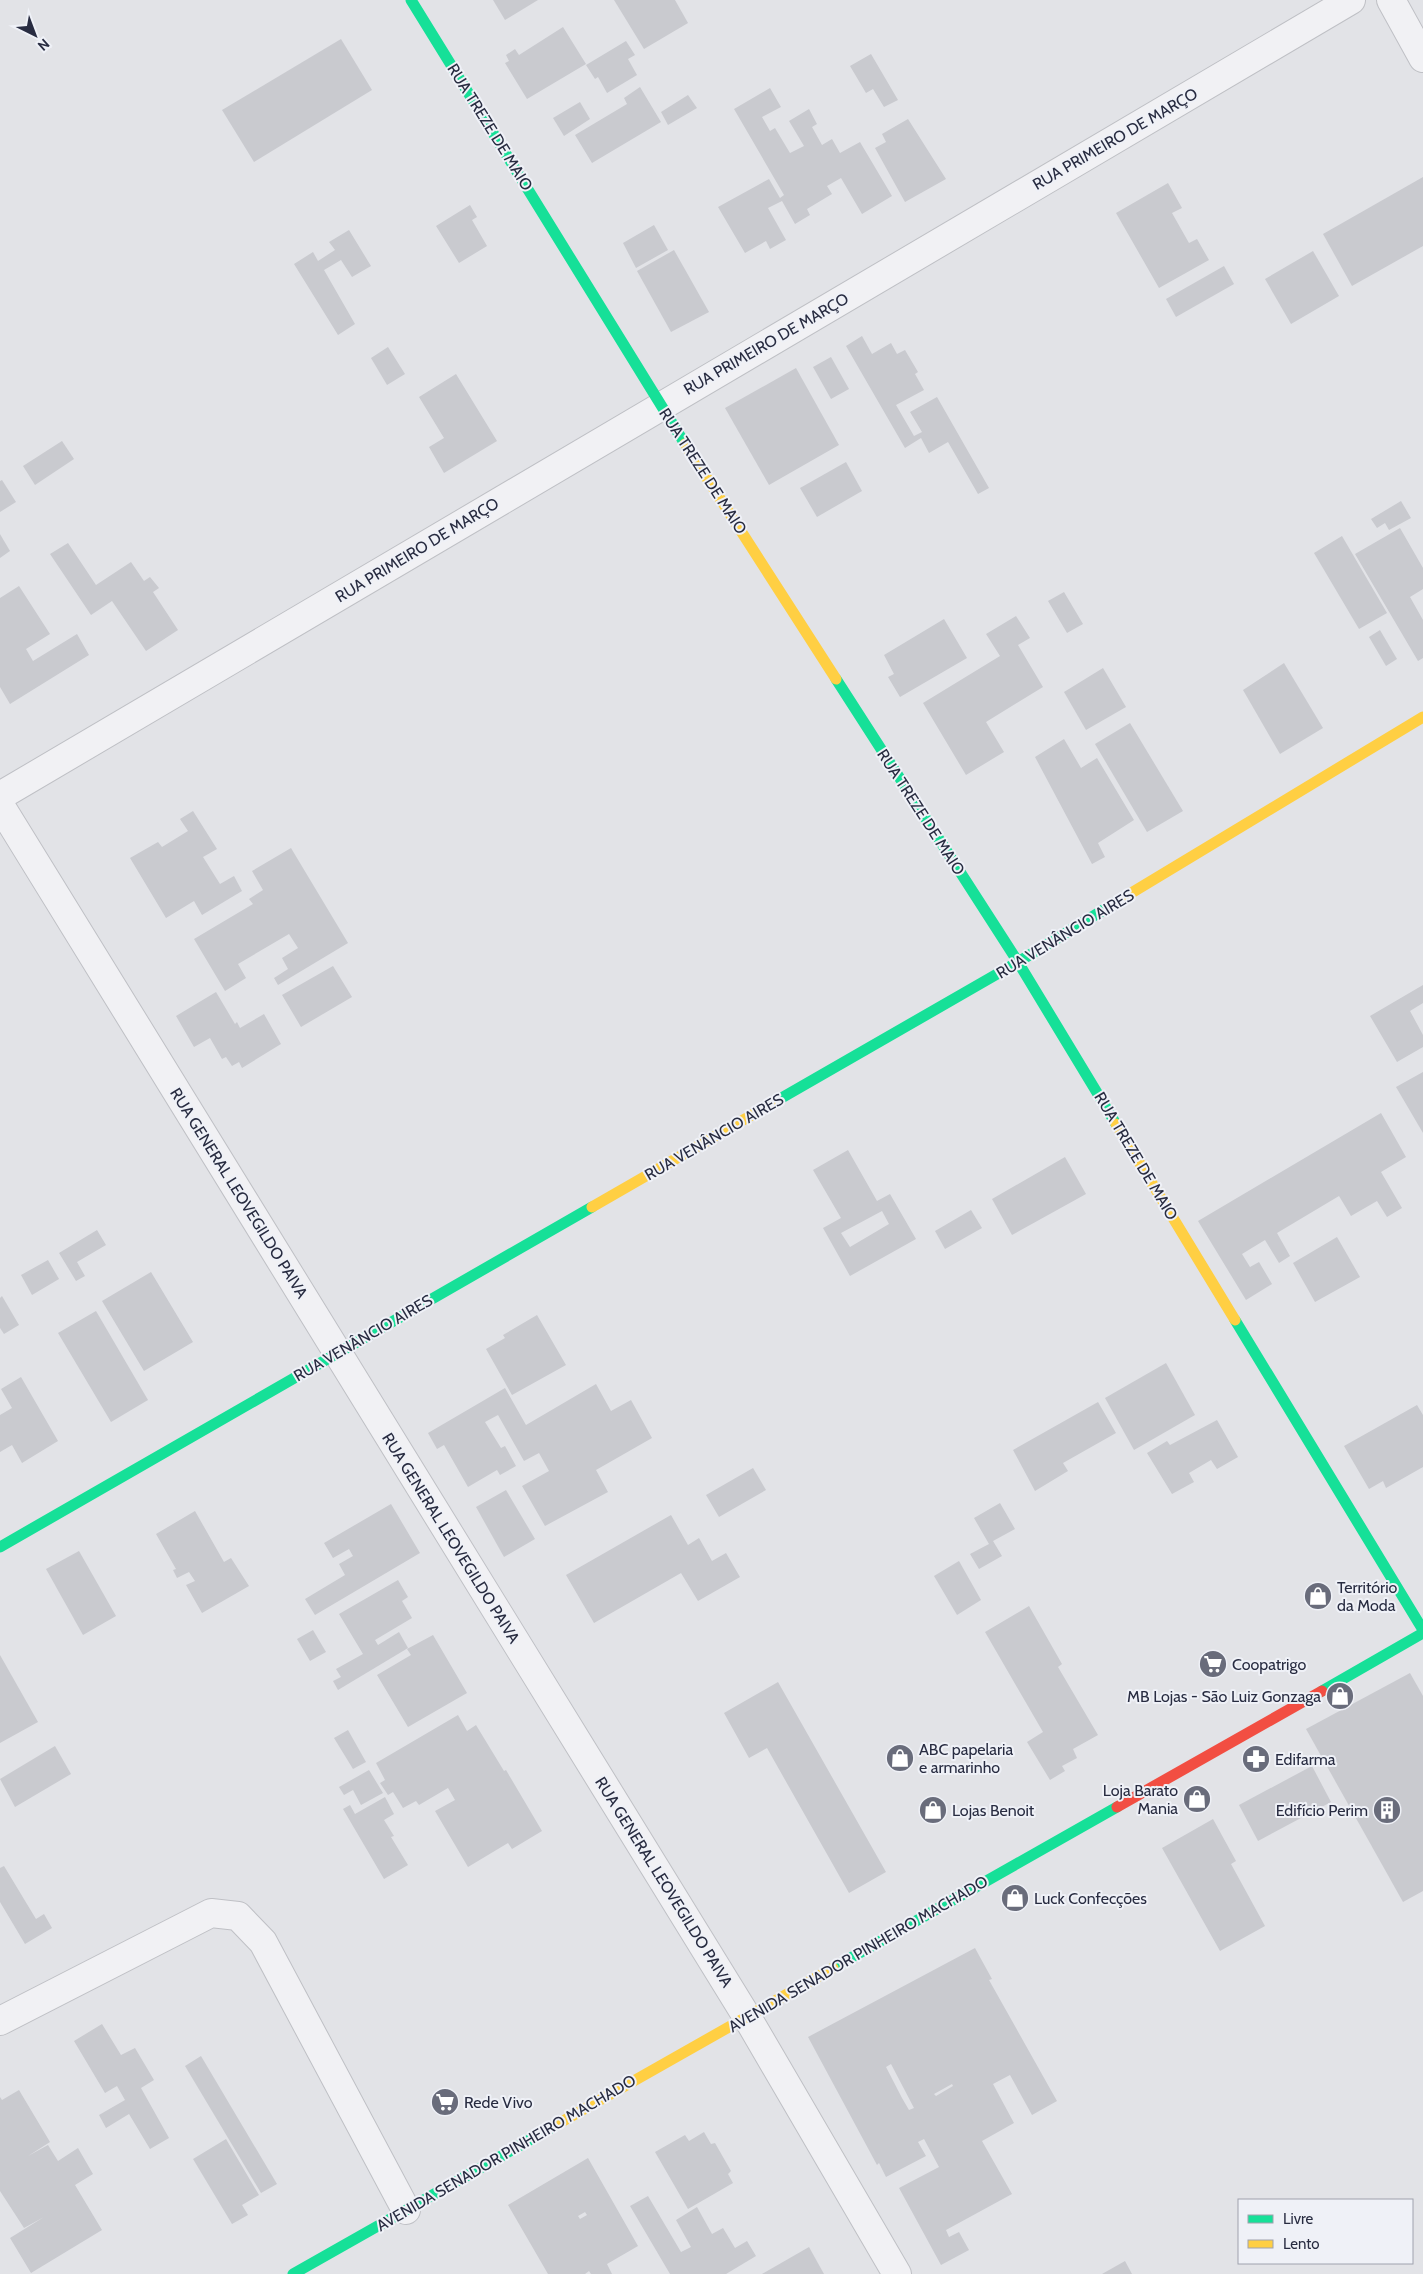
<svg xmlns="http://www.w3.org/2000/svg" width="1423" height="2274" viewBox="0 0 1423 2274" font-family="Cabin,sans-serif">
<rect width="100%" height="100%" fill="#e2e3e7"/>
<g fill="#c9cacf" fill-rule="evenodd">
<path d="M493 0H538L505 20Z"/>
<path d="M614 0H675L688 23 644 49Z"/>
<path d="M563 27 586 64 527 99 505 63 509 61 506 55 515 49 519 55Z"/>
<path d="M341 39 372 90 254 162 222 110Z"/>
<path d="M626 41 635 55 628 59 637 75 607 93 598 77 595 79 586 65Z"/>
<path d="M871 54 898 100 884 107 873 89 866 93 850 66Z"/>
<path d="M640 87 661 122 592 163 575 135 627 104 624 98Z"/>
<path d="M770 88 781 107 762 117 770 131 775 128 790 153 804 146 789 121 809 109 817 124 812 127 822 145 832 139 840 153 860 142 892 196 862 214 841 178 827 186 832 194 807 209 810 215 795 224 782 201 768 208 786 240 770 249 766 241 745 253 718 207 769 179 780 198 784 195 734 109Z"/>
<path d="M688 95 697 108 668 125 661 112Z"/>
<path d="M580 102 590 119 564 136 553 118Z"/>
<path d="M908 119 946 179 905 202 875 148 886 142 882 134Z"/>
<path d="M1423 177V246L1352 286 1323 234Z"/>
<path d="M1168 183 1182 208 1172 213 1189 243 1197 239 1209 260 1159 288 1116 213Z"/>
<path d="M470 205 477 217 472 220 487 246 459 263 436 226Z"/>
<path d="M654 225 668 250 636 268 623 243Z"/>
<path d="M349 230 371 266 352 277 341 260 324 270 355 324 338 335 294 264 313 252 318 261 335 250 329 242Z"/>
<path d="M674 250 709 312 671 332 637 271Z"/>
<path d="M1313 251 1339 296 1291 324 1265 279Z"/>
<path d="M1224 266 1234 284 1176 317 1166 299Z"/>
<path d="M862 336 872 354 891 343 897 354 905 350 918 372 915 374 924 390 896 405 914 436 922 432 910 412 937 397 989 488 978 494 948 442 929 453 921 438 905 448 846 346Z"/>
<path d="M388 347 405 374 387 385 371 358Z"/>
<path d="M831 357 849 389 831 399 813 367Z"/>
<path d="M796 368 839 445 769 485 725 408Z"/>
<path d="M456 374 497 441 444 473 429 447 444 438 419 397Z"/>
<path d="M62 441 74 459 35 485 23 466Z"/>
<path d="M846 462 862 491 817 517 800 488Z"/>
<path d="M2 480 16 502 0 512V481Z"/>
<path d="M1401 501 1411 518 1389 530 1385 523 1377 528 1371 519Z"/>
<path d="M1400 528 1423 568V589L1410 597 1423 620V658L1418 661 1355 554Z"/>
<path d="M0 534 10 551 0 558Z"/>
<path d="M1342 536 1387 613 1359 629 1314 553Z"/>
<path d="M68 543 96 585 131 562 144 581 150 577 159 588 153 592 178 630 146 651 112 601 91 615 50 554Z"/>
<path d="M19 586 50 634 26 649 33 661 77 634 89 655 10 704 0 687V598Z"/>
<path d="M1064 592 1083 624 1067 633 1048 601Z"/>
<path d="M1016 616 1030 638 1018 645 1043 687 986 722 1004 752 966 775 923 703 1000 656 986 634Z"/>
<path d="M944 619 967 658 900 697 888 677 894 674 884 655Z"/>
<path d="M1380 630 1397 659 1386 666 1369 637Z"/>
<path d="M1284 663 1323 728 1280 754 1243 690Z"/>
<path d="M1103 668 1126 707 1086 730 1064 692Z"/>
<path d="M1130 723 1183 811 1147 832 1095 744Z"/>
<path d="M1064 739 1081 768 1097 758 1134 820 1098 843 1105 857 1092 864 1035 757Z"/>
<path d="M193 811 217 849 203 857 220 884 234 876 242 891 202 915 194 901 166 918 130 858 158 842 162 847 188 831 180 819Z"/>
<path d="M291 848 348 943 278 985 274 978 288 969 282 958 298 948 289 934 238 964 246 978 225 991 194 939 253 904 249 899 263 890 252 871Z"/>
<path d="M333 966 352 997 301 1027 282 995Z"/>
<path d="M1423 985V1003L1410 1011 1423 1035V1047L1397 1062 1370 1016Z"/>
<path d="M216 992 235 1024 237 1022 240 1028 264 1014 281 1044 242 1068 239 1062 232 1066 226 1057 222 1059 210 1038 194 1047 176 1016Z"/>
<path d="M1423 1072V1133L1396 1087Z"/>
<path d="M1381 1113 1406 1157 1381 1172 1402 1208 1387 1217 1377 1201 1351 1216 1339 1196 1277 1233 1290 1256 1279 1263 1265 1240 1242 1254 1250 1267 1259 1262 1272 1284 1246 1300 1198 1221Z"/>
<path d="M848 1150 877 1201 890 1194 916 1239 850 1276 823 1228 841 1218 813 1170ZM882 1211 889 1224 850 1247 841 1233Z"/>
<path d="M1065 1157 1086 1194 1012 1235 992 1199Z"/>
<path d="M971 1210 982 1228 945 1249 935 1231Z"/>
<path d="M97 1230 106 1245 77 1262 85 1276 76 1281 59 1253Z"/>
<path d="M1337 1237 1360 1277 1315 1302 1293 1263Z"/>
<path d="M48 1260 59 1279 32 1295 21 1275Z"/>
<path d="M151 1272 193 1342 144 1371 102 1301Z"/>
<path d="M2 1296 19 1325 4 1334 0 1328V1298Z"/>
<path d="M96 1311 148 1400 111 1422 58 1333Z"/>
<path d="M537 1315 566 1365 512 1395 486 1349 505 1338 503 1335Z"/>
<path d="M1166 1363 1195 1415 1134 1450 1105 1398Z"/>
<path d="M21 1377 58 1441 22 1463 12 1445 0 1452V1415L12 1408 1 1389Z"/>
<path d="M596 1384 611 1411 631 1400 652 1438 596 1470 608 1492 545 1526 522 1486 549 1471 539 1453 524 1461 498 1415 485 1422 501 1448 505 1446 516 1466 500 1475 497 1470 468 1487 444 1445 437 1449 428 1433 505 1388 526 1425Z"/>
<path d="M1098 1402 1116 1433 1063 1463 1068 1471 1035 1491 1013 1450Z"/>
<path d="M1417 1405 1423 1415V1467L1386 1488 1383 1481 1369 1489 1344 1446Z"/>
<path d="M1217 1420 1238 1457 1217 1469 1211 1460 1189 1473 1194 1482 1172 1494 1147 1453 1167 1441 1170 1445Z"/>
<path d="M753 1468 766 1490 719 1517 706 1495Z"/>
<path d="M506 1490 535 1539 504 1557 476 1507Z"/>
<path d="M1000 1503 1015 1529 993 1541 1002 1556 979 1569 970 1554 989 1544 974 1518Z"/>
<path d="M391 1504 420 1553 315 1615 305 1599 345 1575 339 1564 353 1556 349 1549 333 1558 324 1543Z"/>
<path d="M195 1511 224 1562 231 1558 249 1586 202 1613 186 1585 195 1581 189 1572 177 1578 173 1570 176 1569 156 1534Z"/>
<path d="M671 1515 688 1545 699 1538 712 1561 726 1553 740 1577 698 1601 681 1573 594 1623 566 1575Z"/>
<path d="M79 1551 116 1616 83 1635 46 1569Z"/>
<path d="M959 1561 981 1600 957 1615 934 1576Z"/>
<path d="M398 1580 408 1597 402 1601 412 1618 375 1640 378 1645 399 1632 408 1648 338 1690 333 1681 341 1677 336 1669 363 1654 339 1614Z"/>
<path d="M1029 1606 1062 1664 1058 1667 1098 1735 1073 1749 1077 1758 1062 1766 1065 1771 1050 1780 1027 1742 1043 1732 985 1632Z"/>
<path d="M313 1630 326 1652 310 1661 297 1639Z"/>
<path d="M433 1635 467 1693 408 1727 377 1675 411 1655 407 1649Z"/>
<path d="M0 1655 38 1722 0 1743Z"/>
<path d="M1410 1673 1423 1696V1891L1403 1902 1306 1729Z"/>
<path d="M778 1682 886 1872 849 1893 767 1748 749 1758 724 1713Z"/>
<path d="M458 1715 467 1731 476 1725 504 1771 506 1770 542 1831 512 1849 508 1843 468 1867 435 1811 455 1800 448 1788 419 1805 416 1801 403 1808 393 1792 388 1795 380 1783 385 1780 376 1763Z"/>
<path d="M348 1730 366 1762 353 1769 334 1738Z"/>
<path d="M55 1746 71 1774 15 1807 0 1779Z"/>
<path d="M1312 1766 1331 1802 1258 1841 1239 1805Z"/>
<path d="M369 1770 383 1793 361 1805 353 1790 344 1795 339 1787Z"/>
<path d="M385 1797 394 1814 384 1820 394 1836 391 1837 408 1865 384 1879 343 1809 350 1805 355 1814Z"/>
<path d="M1213 1819 1236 1861 1231 1864 1265 1926 1220 1951 1162 1848Z"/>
<path d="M4 1866 36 1919 44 1914 52 1928 25 1944 0 1902V1868Z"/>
<path d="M975 1948 992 1979 989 1980 1057 2101 1032 2115 1010 2075 993 2084 1014 2123 982 2141 1012 2194 946 2230 949 2237 959 2232 969 2250 941 2265 899 2188 939 2167 924 2139 918 2142 926 2156 886 2177 879 2163 877 2165 808 2037ZM891 2064 914 2108 909 2110 902 2098 886 2067ZM952 2084 953 2086 936 2096 934 2094Z"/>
<path d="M102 2024 121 2055 135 2048 154 2080 141 2088 169 2138 150 2149 129 2114 106 2128 99 2115 125 2100 117 2086 105 2093 74 2041Z"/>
<path d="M201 2056 277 2184 261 2193 185 2066Z"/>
<path d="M19 2090 50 2142 28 2156 48 2145 58 2161 78 2148 93 2174 75 2185 102 2230 31 2273 10 2238 44 2217 24 2228 0 2191V2097L2 2100Z"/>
<path d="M704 2132 711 2144 715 2143 731 2171 728 2174 733 2183 688 2209 655 2152 685 2135 689 2141Z"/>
<path d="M226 2139 259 2195 242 2205 248 2215 232 2224 193 2159Z"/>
<path d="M588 2158 638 2246 607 2264 612 2274H591L589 2271 585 2274H548L508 2205ZM585 2212 587 2215 580 2219 578 2216Z"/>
<path d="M648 2196 681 2252 691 2247 676 2220 697 2207 712 2234 723 2228 735 2248 747 2241 756 2256 726 2274H670L630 2206Z"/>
<path d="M809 2247 824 2274H762Z"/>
<path d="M1125 2261 1132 2274H1102Z"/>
</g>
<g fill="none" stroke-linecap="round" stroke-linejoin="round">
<defs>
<g id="street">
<path d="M1391 0 1423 58"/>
<path d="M0 796 1351 0"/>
<path d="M0 805 747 2017 897 2274"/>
<path d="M0 2021 211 1913 238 1916 263 1942 406 2210"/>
</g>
</defs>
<use href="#street" stroke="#bfc0c5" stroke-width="30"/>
<use href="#street" stroke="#f1f1f4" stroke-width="28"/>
<g stroke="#16e098" stroke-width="11">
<path d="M411 0 685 444"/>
<path d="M836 679 1018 962 1116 1124"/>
<path d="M771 1104 1018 962 1123 898"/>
<path d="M1235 1320 1423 1630"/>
<path d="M0 1547 592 1207"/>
<path d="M1322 1691 1423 1633"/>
<path d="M833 1968 1117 1807"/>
<path d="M293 2274 556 2125"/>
</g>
<g stroke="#ffcf43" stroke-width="11">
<path d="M685 444 836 679"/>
<path d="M1123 898 1423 717"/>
<path d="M1116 1124 1235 1320"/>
<path d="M592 1207 771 1104"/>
<path d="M556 2125 833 1968"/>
</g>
<path stroke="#f24e42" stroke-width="11" d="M1117 1807 1322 1691"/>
</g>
<defs>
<symbol id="shop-disc" viewBox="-11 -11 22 22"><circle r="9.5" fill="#696c7b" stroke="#eff1f7"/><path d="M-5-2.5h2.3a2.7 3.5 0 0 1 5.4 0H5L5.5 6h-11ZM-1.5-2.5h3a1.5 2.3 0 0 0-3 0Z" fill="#fff"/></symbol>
<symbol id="supermarket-disc" viewBox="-11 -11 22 22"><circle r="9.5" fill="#696c7b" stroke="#eff1f7"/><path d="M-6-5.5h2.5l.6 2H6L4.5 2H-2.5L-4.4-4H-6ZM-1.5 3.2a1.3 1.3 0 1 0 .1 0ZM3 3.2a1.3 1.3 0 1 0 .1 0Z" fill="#fff"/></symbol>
<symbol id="pharmacy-disc" viewBox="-11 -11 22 22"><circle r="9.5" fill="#696c7b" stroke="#eff1f7"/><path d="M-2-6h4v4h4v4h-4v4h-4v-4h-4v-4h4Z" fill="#fff"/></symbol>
<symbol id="building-disc" viewBox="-11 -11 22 22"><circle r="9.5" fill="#696c7b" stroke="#eff1f7"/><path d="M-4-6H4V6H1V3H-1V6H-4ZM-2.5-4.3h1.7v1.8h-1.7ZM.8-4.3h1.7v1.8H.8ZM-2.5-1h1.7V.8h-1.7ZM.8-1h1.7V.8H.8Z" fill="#fff"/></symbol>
</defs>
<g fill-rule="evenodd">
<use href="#shop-disc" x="1302" y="1580" width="32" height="32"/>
<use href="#supermarket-disc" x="1197" y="1648" width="32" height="32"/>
<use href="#shop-disc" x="1324" y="1680" width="32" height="32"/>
<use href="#shop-disc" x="884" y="1742" width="32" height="32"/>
<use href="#pharmacy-disc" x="1240" y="1743" width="32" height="32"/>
<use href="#shop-disc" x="1181" y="1783" width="32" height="32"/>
<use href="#shop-disc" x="917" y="1794" width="32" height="32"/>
<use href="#building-disc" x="1371" y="1794" width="32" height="32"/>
<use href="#shop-disc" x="999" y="1882" width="32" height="32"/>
<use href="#supermarket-disc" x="429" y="2086" width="32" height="32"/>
</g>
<g text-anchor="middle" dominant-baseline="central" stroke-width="4" stroke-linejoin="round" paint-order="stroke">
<g font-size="16" fill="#282c41" stroke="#eff1f7">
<text transform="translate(490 127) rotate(58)">RUA TREZE DE MAIO</text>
<text transform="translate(1115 139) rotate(-30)">RUA PRIMEIRO DE MARÇO</text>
<text transform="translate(766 344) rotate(-30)">RUA PRIMEIRO DE MARÇO</text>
<text transform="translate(703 471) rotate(57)">RUA TREZE DE MAIO</text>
<text transform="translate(417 550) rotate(-31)">RUA PRIMEIRO DE MARÇO</text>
<text transform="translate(921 812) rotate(57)">RUA TREZE DE MAIO</text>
<text transform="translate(1065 934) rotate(-31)">RUA VENÂNCIO AIRES</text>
<text transform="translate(714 1137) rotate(-30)">RUA VENÂNCIO AIRES</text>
<text transform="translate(1136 1156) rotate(59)">RUA TREZE DE MAIO</text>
<text transform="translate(239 1193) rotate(58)">RUA GENERAL LEOVEGILDO PAIVA</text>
<text transform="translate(363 1338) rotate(-30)">RUA VENÂNCIO AIRES</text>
<text transform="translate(451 1538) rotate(58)">RUA GENERAL LEOVEGILDO PAIVA</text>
<text transform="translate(664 1882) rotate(58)">RUA GENERAL LEOVEGILDO PAIVA</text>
<text transform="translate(858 1954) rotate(-30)">AVENIDA SENADOR PINHEIRO MACHADO</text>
<text transform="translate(506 2153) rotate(-30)">AVENIDA SENADOR PINHEIRO MACHADO</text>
</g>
<g font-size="16" fill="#282c41" stroke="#eff1f7" text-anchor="start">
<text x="1337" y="1587">Território<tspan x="1337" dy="18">da Moda</tspan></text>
<text x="1232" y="1664">Coopatrigo</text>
<text x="1321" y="1696" text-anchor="end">MB Lojas - São Luiz Gonzaga</text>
<text x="919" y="1749">ABC papelaria<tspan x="919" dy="18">e armarinho</tspan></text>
<text x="1275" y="1759">Edifarma</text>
<text x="1178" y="1790" text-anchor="end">Loja Barato<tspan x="1178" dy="18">Mania</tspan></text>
<text x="952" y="1810">Lojas Benoit</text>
<text x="1368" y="1810" text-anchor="end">Edifício Perim</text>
<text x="1034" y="1898">Luck Confecções</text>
<text x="464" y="2102">Rede Vivo</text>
</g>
</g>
<rect x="1238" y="2199" width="175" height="65" fill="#eff1f7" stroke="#9fa2ae"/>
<rect x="1248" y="2215" width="25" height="8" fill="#16e098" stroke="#9fa2ae"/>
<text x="1283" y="2224" font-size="15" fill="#282c41">Livre</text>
<rect x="1248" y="2240" width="25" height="8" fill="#ffcf43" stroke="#9fa2ae"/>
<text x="1283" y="2249" font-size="15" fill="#282c41">Lento</text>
<g transform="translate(35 35) rotate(138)" stroke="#eff1f7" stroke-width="4" paint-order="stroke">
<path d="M0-4L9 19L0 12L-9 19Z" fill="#282c41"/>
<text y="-8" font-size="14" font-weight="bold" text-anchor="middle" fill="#282c41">N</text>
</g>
</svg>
